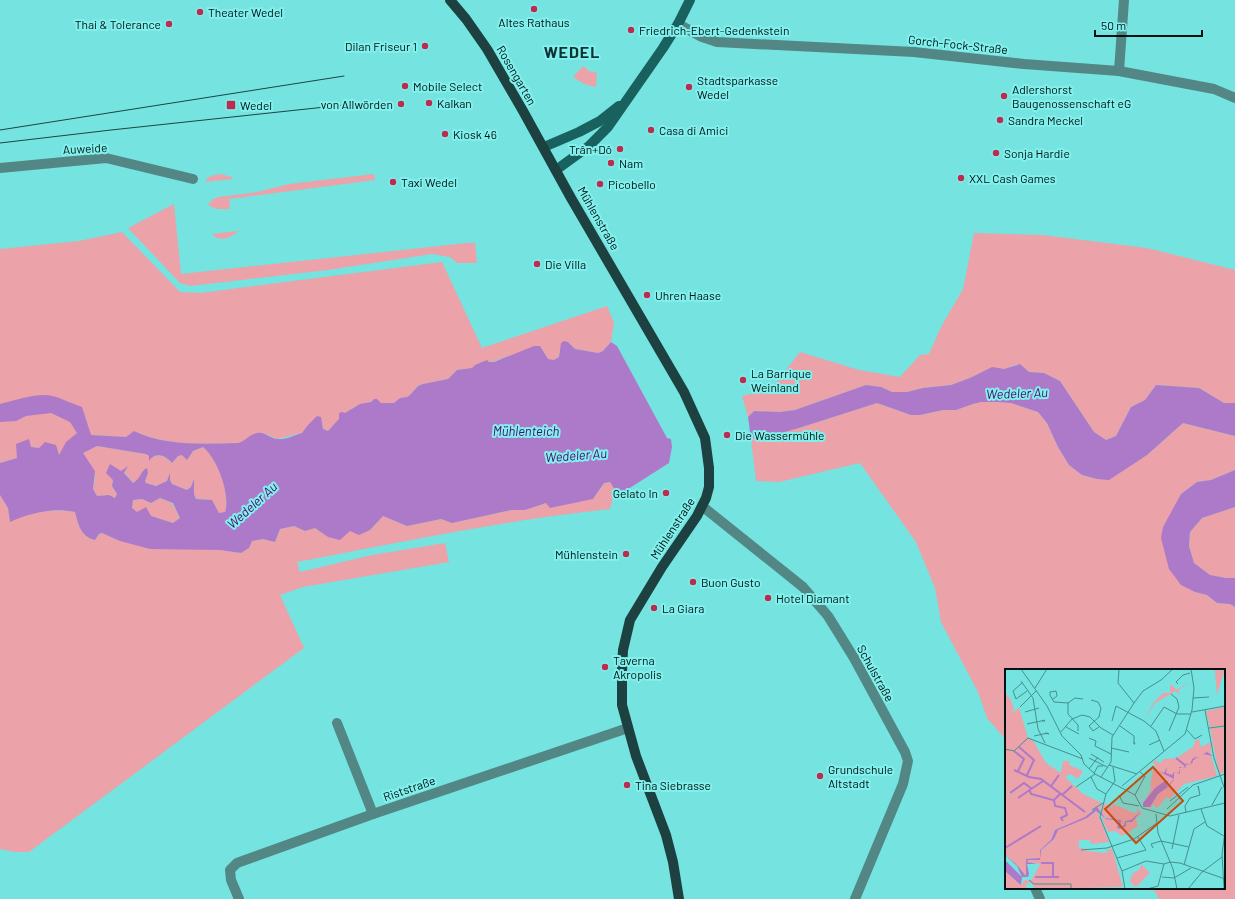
<svg xmlns="http://www.w3.org/2000/svg" width="1235" height="899" viewBox="0 0 1235 899" font-family="Barlow,sans-serif">
<rect width="100%" height="100%" fill="#75e3df"/>
<g fill="#eca2a9">
<path d="M583 66 589 71 597 73 596 87 584 84 573 77Z"/>
<path d="M220 174 232 177 233 179 205 182C208 176 214 175 220 174Z"/>
<path d="M374 174 375 180 229 199 230 209H216L208 205 213 199 219 197 257 192 289 184Z"/>
<path d="M174 204 181 274 467 243H475L477 263H457L450 257 432 254 328 270 190 286 180 283 128 228Z"/>
<path d="M239 231C230 238 220 243 212 234Z"/>
<path d="M122 232 180 292 200 293 442 262 482 348 607 306 614 323 611 342 603 351 598 353 575 349 569 343 559 353V357L554 360 548 359 540 346 473 368 457 370 448 379 423 384 418 386 410 395 407 397 400 398 394 403H381L374 399C368 405 359 404 351 409 342 415 337 424 328 431L323 429 322 422 308 425 302 433 277 439 266 434 248 437 244 442 238 443C205 444 164 446 134 431L126 437 91 435 59 455 40 448 30 447 29 439 17 458 0 463V249L79 241Z"/>
<path d="M974 233 1043 235 1147 248 1235 270V403H1224L1199 388 1156 385 1145 400 1131 407 1116 436 1106 440 1094 432 1060 381 1044 373 1029 372 1019 364 1004 369 984 371 970 378 951 385 923 388 907 392H892L881 387 866 385 795 410 780 412 754 411 748 417 742 396 771 389 800 352 859 370 900 377 920 355 929 354 941 327 963 289Z"/>
<path d="M981 402H997L1011 403 1038 412 1047 423 1058 447 1069 465 1082 475 1097 479 1147 455 1183 423 1235 436V470L1211 480 1197 482 1181 494 1195 592 1207 595 1217 603 1230 604 1235 607V899H1159L1153 888H1224V670H1006V740L987 718 978 692 941 622 935 588 916 542 860 463 779 482 756 481 751 439 762 434 781 433 799 428 877 403 911 415H920L943 410H956L973 404Z"/>
<path d="M97 446 146 454 149 456V460C157 452 165 456 172 463L178 456 182 455 187 460 193 451 203 447C218 458 231 495 225 512L219 514 212 500 197 499 194 494 193 481 191 487 187 490 172 484 170 480V475C164 487 159 487 146 483L145 481 148 473 143 470 139 480 133 483 124 472 128 466 113 480 112 486 117 494 115 498 109 495 97 496 93 489 95 478 82 453Z"/>
<path d="M611 482 615 490 610 509C505 520 401 542 297 562L300 572 372 555 445 543 449 562 303 587 280 595 304 648 29 852H15L0 849V495L8 508 10 521C31 513 52 508 75 512 78 524 81 537 95 540L99 534 102 533 120 541 220 550 241 553 249 548 252 541 263 539 275 542 280 529 294 526 305 531 315 528 328 537 350 531 370 530 383 516 407 526 441 519 452 523 511 510H525L546 503 593 499 604 483Z"/>
<path d="M160 498 172 503 180 518 173 523 137 512 132 508 133 500 142 499 151 503Z"/>
<path d="M1235 507V578H1226L1210 575 1194 563 1189 546 1190 532 1202 518Z"/>
</g>
<g fill="#ad7ac9" fill-rule="evenodd">
<path d="M564 341 568 342 575 349 598 353 603 351 611 342 617 346 667 438 671 439 672 447 669 463 614 498 615 490 610 482 604 483 593 499 550 508 546 503 525 510H511L452 523 441 519 407 526 383 516 370 530 359 535 350 531 340 540 328 537 315 528 305 531 294 526 280 529 275 542 263 539 252 541 249 548 241 553 220 550 150 549 120 541 102 533 99 534 95 540C81 537 78 524 75 512 53 507 30 513 10 522L8 508 0 495V463L17 458 16 444 29 439 31 447 39 448 45 442 56 445 59 455 66 442 77 433 70 422 51 413 26 416 16 421 0 422V404C15 400 31 395 46 395 56 395 72 404 82 407L91 435 126 437 134 431C164 446 205 444 238 443 246 441 248 435 257 433 265 431 270 439 278 439 285 440 295 435 302 433L308 425 317 416 321 417 323 429 328 431 339 419V413L342 412 345 413 360 404 371 402 374 399H377L381 403H394L400 398 407 397 410 395 418 386 423 384 448 379 457 370 472 368 475 365 487 360 489 362H494L534 346H540L548 359 554 360 559 357 561 343ZM97 446 146 454 149 456V461C156 451 166 456 172 463L178 456 182 455 187 460 193 451 203 447C217 458 231 495 225 512L219 513 212 500 196 499 194 494V479L191 487 187 490 172 484 170 480V473L167 481 156 486 146 483 145 481 148 473 147 468C139 472 142 478 133 483L124 473 128 466 121 471 110 464 106 473 113 480 112 486 117 494 115 498 109 495 97 496 93 489 95 471 83 453ZM160 498 173 503 180 518 173 523 151 516 146 507 137 512 132 508 133 500 142 499 151 503Z"/>
<path d="M1020 364 1029 372 1044 373 1060 381 1094 432 1106 440 1116 436 1131 407 1145 400 1156 385 1199 388 1224 403H1235V436L1183 423 1147 455 1109 480 1097 479 1082 475 1069 465 1058 447 1047 423 1038 412 1011 403 997 402H981L973 404 956 410H943L920 415H911L877 403 799 428 781 433 762 434 751 439 748 417 754 411 780 412 795 410 866 385 881 387 892 392H907L923 388 951 385 970 378 992 367 1004 369Z"/>
<path d="M1235 470V507L1202 518 1190 532 1189 546 1194 563 1210 575 1226 578H1235V607L1230 604 1217 603 1207 595 1195 592 1181 585 1169 569 1161 538 1163 527 1181 494 1197 482 1211 480Z"/>
</g>
<g fill="none" stroke-linecap="round" stroke-linejoin="round">
<g stroke="#528785" stroke-width="10">
<path d="M678 24 702 37 717 42 914 52 1024 64 1119 71 1214 89 1235 98"/>
<path d="M1119 71 1124 0"/>
<path d="M0 168 106 158 193 179"/>
<path d="M702 506 803 587 828 616 854 658 905 752 908 761 903 784 855 899"/>
<path d="M337 723 373 814"/>
<path d="M1035 888 1040 899"/>
<path d="M239 899 231 880 230 870 237 863 373 814 628 728"/>
</g>
<g stroke="#19615f" stroke-width="10">
<path d="M544 147 579 132 600 121 619 106"/>
<path d="M556 170 589 146 608 127 663 48 678 24 690 0"/>
</g>
<path stroke="#1c4140" stroke-width="10" d="M450 0 466 19 487 49 523 111 571 198 684 392 705 438 709 468V487L706 498 697 516 662 567 630 620 623 650 622 672V705L636 756 666 835 673 862 679 899"/>
<g stroke="#1c4544" stroke-width="1">
<path d="M0 130 344 76"/>
<path d="M0 143 111 130 344 105"/>
</g>
</g>
<g fill="#bc2c4e" stroke="#82f0ed" stroke-width="1.5">
<circle cx="534" cy="9" r="4"/>
<circle cx="200" cy="12" r="4"/>
<circle cx="169" cy="24" r="4"/>
<circle cx="631" cy="30" r="4"/>
<circle cx="425" cy="46" r="4"/>
<circle cx="405" cy="86" r="4"/>
<circle cx="689" cy="87" r="4"/>
<circle cx="1004" cy="96" r="4"/>
<circle cx="429" cy="103" r="4"/>
<circle cx="401" cy="104" r="4"/>
<rect x="226" y="100" width="10" height="10" rx="2"/>
<circle cx="1000" cy="120" r="4"/>
<circle cx="651" cy="130" r="4"/>
<circle cx="445" cy="134" r="4"/>
<circle cx="620" cy="149" r="4"/>
<circle cx="996" cy="153" r="4"/>
<circle cx="611" cy="163" r="4"/>
<circle cx="961" cy="178" r="4"/>
<circle cx="393" cy="182" r="4"/>
<circle cx="600" cy="184" r="4"/>
<circle cx="537" cy="264" r="4"/>
<circle cx="647" cy="295" r="4"/>
<circle cx="743" cy="380" r="4"/>
<circle cx="727" cy="435" r="4"/>
<circle cx="666" cy="493" r="4"/>
<circle cx="626" cy="554" r="4"/>
<circle cx="693" cy="582" r="4"/>
<circle cx="768" cy="598" r="4"/>
<circle cx="654" cy="608" r="4"/>
<circle cx="605" cy="667" r="4"/>
<circle cx="820" cy="776" r="4"/>
<circle cx="627" cy="785" r="4"/>
</g>
<g text-anchor="middle" dominant-baseline="central" stroke-width="4" stroke-linejoin="round" paint-order="stroke">
<g font-size="12" fill="#001313" stroke="#82f0ed" text-anchor="start">
<text x="208" y="12">Theater Wedel</text>
<text x="534" y="22" text-anchor="middle">Altes Rathaus</text>
<text x="161" y="24" text-anchor="end">Thai &amp; Tolerance</text>
<text x="639" y="30">Friedrich-Ebert-Gedenkstein</text>
<text x="417" y="46" text-anchor="end">Dilan Friseur 1</text>
<text x="697" y="80">Stadtsparkasse<tspan x="697" dy="14">Wedel</tspan></text>
<text x="413" y="86">Mobile Select</text>
<text x="1012" y="89">Adlershorst<tspan x="1012" dy="14">Baugenossenschaft eG</tspan></text>
<text x="437" y="103">Kalkan</text>
<text x="393" y="104" text-anchor="end">von Allwörden</text>
<text x="240" y="105">Wedel</text>
<text x="1008" y="120">Sandra Meckel</text>
<text x="659" y="130">Casa di Amici</text>
<text x="453" y="134">Kiosk 46</text>
<text x="612" y="149" text-anchor="end">Trân+Dô</text>
<text x="1004" y="153">Sonja Hardie</text>
<text x="619" y="163">Nam</text>
<text x="969" y="178">XXL Cash Games</text>
<text x="401" y="182">Taxi Wedel</text>
<text x="608" y="184">Picobello</text>
<text x="545" y="264">Die Villa</text>
<text x="655" y="295">Uhren Haase</text>
<text x="751" y="373">La Barrique<tspan x="751" dy="14">Weinland</tspan></text>
<text x="735" y="435">Die Wassermühle</text>
<text x="658" y="493" text-anchor="end">Gelato In</text>
<text x="618" y="554" text-anchor="end">Mühlenstein</text>
<text x="701" y="582">Buon Gusto</text>
<text x="776" y="598">Hotel Diamant</text>
<text x="662" y="608">La Giara</text>
<text x="613" y="660">Taverna<tspan x="613" dy="14">Akropolis</tspan></text>
<text x="828" y="769">Grundschule<tspan x="828" dy="14">Altstadt</tspan></text>
<text x="635" y="785">Tina Siebrasse</text>
</g>
<g font-size="12" fill="#001313" stroke="#82f0ed">
<text transform="translate(958 44) rotate(6)">Gorch-Fock-Straße</text>
<text transform="translate(517 75) rotate(60)">Rosengarten</text>
<text transform="translate(85 148) rotate(-3)">Auweide</text>
<text transform="translate(599 218) rotate(60)">Mühlenstraße</text>
<text transform="translate(672 528) rotate(-57)">Mühlenstraße</text>
<text transform="translate(876 673) rotate(61)">Schulstraße</text>
<text transform="translate(409 788) rotate(-19)">Riststraße</text>
</g>
<g font-size="13" font-style="italic" fill="#4e066b" stroke="#82f0ed">
<text transform="translate(1017 393) rotate(-2)">Wedeler Au</text>
<text x="526" y="431">Mühlenteich</text>
<text transform="translate(576 455) rotate(-4)">Wedeler Au</text>
<text transform="translate(252 505) rotate(-42)">Wedeler Au</text>
</g>
<g font-size="16" font-weight="bold" letter-spacing="1" fill="#0f3332" stroke="#82f0ed">
<text x="572" y="51">WEDEL</text>
</g>
</g>
<g transform="translate(1005 669)">
<rect width="220" height="220" fill="#75e3df"/>
<path d="M205 0H220L212 26 210 2ZM186 12 174 21V26L171 22 150 34 139 51 149 33 158 24H165V15L172 21ZM0 24 5 29 9 40 6 44 14 39 23 69 29 73 41 94 56 104 58 92H65L64 96 78 102 73 110 65 105 60 108 78 125 97 134 95 142 91 138 80 148 50 161 46 171 35 181V189L21 190V207L11 195 0 186V122L10 129 0 121ZM220 38V57L205 58 201 42ZM220 58V103L214 105 205 59ZM194 70 196 78 206 73V86L212 107 179 115 165 130 162 128 152 139 148 135 145 141 144 139 155 122 152 120 163 114 160 113 150 119 138 134 147 119 145 118 148 100 151 99 148 93 150 91 155 94 159 90 171 89 188 78 190 72ZM99 134 106 139 108 135 130 144 133 140 135 141 127 151H120L119 156 115 159 116 155 113 150 102 149 96 145ZM92 142 104 173 86 175 85 171H74V179H83L74 181 99 184 104 183 100 181 107 180 118 218 31 220 25 213 20 217 24 220H0V202L16 216 20 211 26 212 35 195 22 193 23 190 33 191 36 181 49 170 52 161ZM136 142V146L131 149 133 157 117 167 110 162 103 163 96 148 114 152 113 160 121 157V153H127ZM136 195 145 204 131 218 125 213 127 205 135 200Z" fill="#eca2a9"/>
<path d="M202 83 208 87 198 85 194 89H191L189 91H188V93L185 96H184L181 95 180 99H174L175 104 174 105 170 103 169 104V111L163 118 153 125 145 138H138V134L150 119 160 112H163L162 118 169 110 153 102 159 104 162 98 161 104 167 106 169 103 174 104V98L179 99 181 94 185 96 187 90 191 88 194 89 198 85ZM92 138 100 149 116 151 115 159 119 156 120 152 126 151 136 142 127 153H121V157L115 160 112 159 114 152 101 150 91 142 82 149 53 161 49 170 36 181 35 191H23L22 193 32 195H22L24 205 23 208H17L16 216 0 202V193H2L17 208 12 197 0 186 11 195 21 207V190L35 189V181L46 171 50 161 80 148Z" fill="#ad7ac9"/>
<path fill="none" stroke="#ad7ac9" stroke-width="2" d="M14 78 29 91 22 106M9 82 19 90 13 102M171 89 181 97M9 101 24 108 36 110 80 143M46 117 54 106M25 122 26 125 48 131M5 124 19 114 27 120M55 125 49 131 50 137 60 139 62 146 56 149 58 152M57 126 67 117M13 129 38 112M0 179 36 157M36 194H48V209M30 208H54"/>
<path fill="none" stroke="#46908d" stroke-width="1" d="M16 0 42 37 57 67 76 86 79 95 90 105 130 126 137 139 165 147 220 134M114 0 113 14 129 34M16 12 28 29 33 60 40 74M17 14 8 22 11 30 22 22M173 15 171 13 178 6 185 4M30 19 42 0M188 29 204 28M48 30 52 27 51 22 45 23V26L49 33 63 34M86 31 93 33 96 39 94 48 84 57 88 62 94 58M15 38 31 22M200 41 209 89 220 121M20 43 34 39M187 43 220 37M107 52 111 37 139 52 151 62 159 82M22 55 31 53H32L36 52 39 51 40 52H37M115 57 129 67V75H130L129 73M146 57 159 38 172 45H186M61 58 74 65M204 59 220 57M182 61 190 70 197 66M73 62V56L63 45V34L70 29 78 30M164 62 174 38 172 30 166 25M56 63 67 50 77 46 85 48 96 59 108 66M29 67 43 64 44 65 40 64M84 69 91 72 90 77 106 85M144 76 155 71M106 79 124 83M0 80 9 82 23 69 78 90M86 85 99 93M84 89 102 98M104 96 132 105M108 98 110 112 101 125 95 148 117 202 120 220M84 100 93 88M89 104 93 97H98M86 108 92 120 101 125M96 108 106 93 107 68 129 34 138 22 156 11 168 0M117 117 180 65 187 41 189 19 186 0M71 118 90 105M114 126 118 134 134 137M130 126 140 107 135 103M165 132 183 118M207 136 217 118M162 140 188 116 220 105M196 140 202 157 219 167M87 141 98 134M181 144 180 137 185 129 195 126 193 117 194 121M151 145 153 164 168 200 172 220M148 179 146 175 156 172 184 178M167 180 174 146M76 181 102 179 129 170 152 154M112 189 141 181 133 168M159 195 165 193 175 194 220 210M179 196 189 160 200 153M117 202 141 192 159 195M157 208 169 209 186 199M24 211 29 215H66V220M142 220 153 217 159 195M183 220 197 203 217 188M219 220 217 185 220 163"/>
<path fill="#c54e0d" fill-opacity="0.15" stroke="#c54e0d" stroke-width="2" d="M148 98 178 132 131 174 100 140Z"/>
<rect width="220" height="220" fill="none" stroke="#001313" stroke-width="2"/>
</g>
<path d="M1095 30v6h107v-6" fill="none" stroke="#001313" stroke-width="2"/>
<text x="1101" y="30" font-size="12" fill="#001313" stroke="#82f0ed" stroke-width="3" paint-order="stroke">50 m</text>
</svg>
